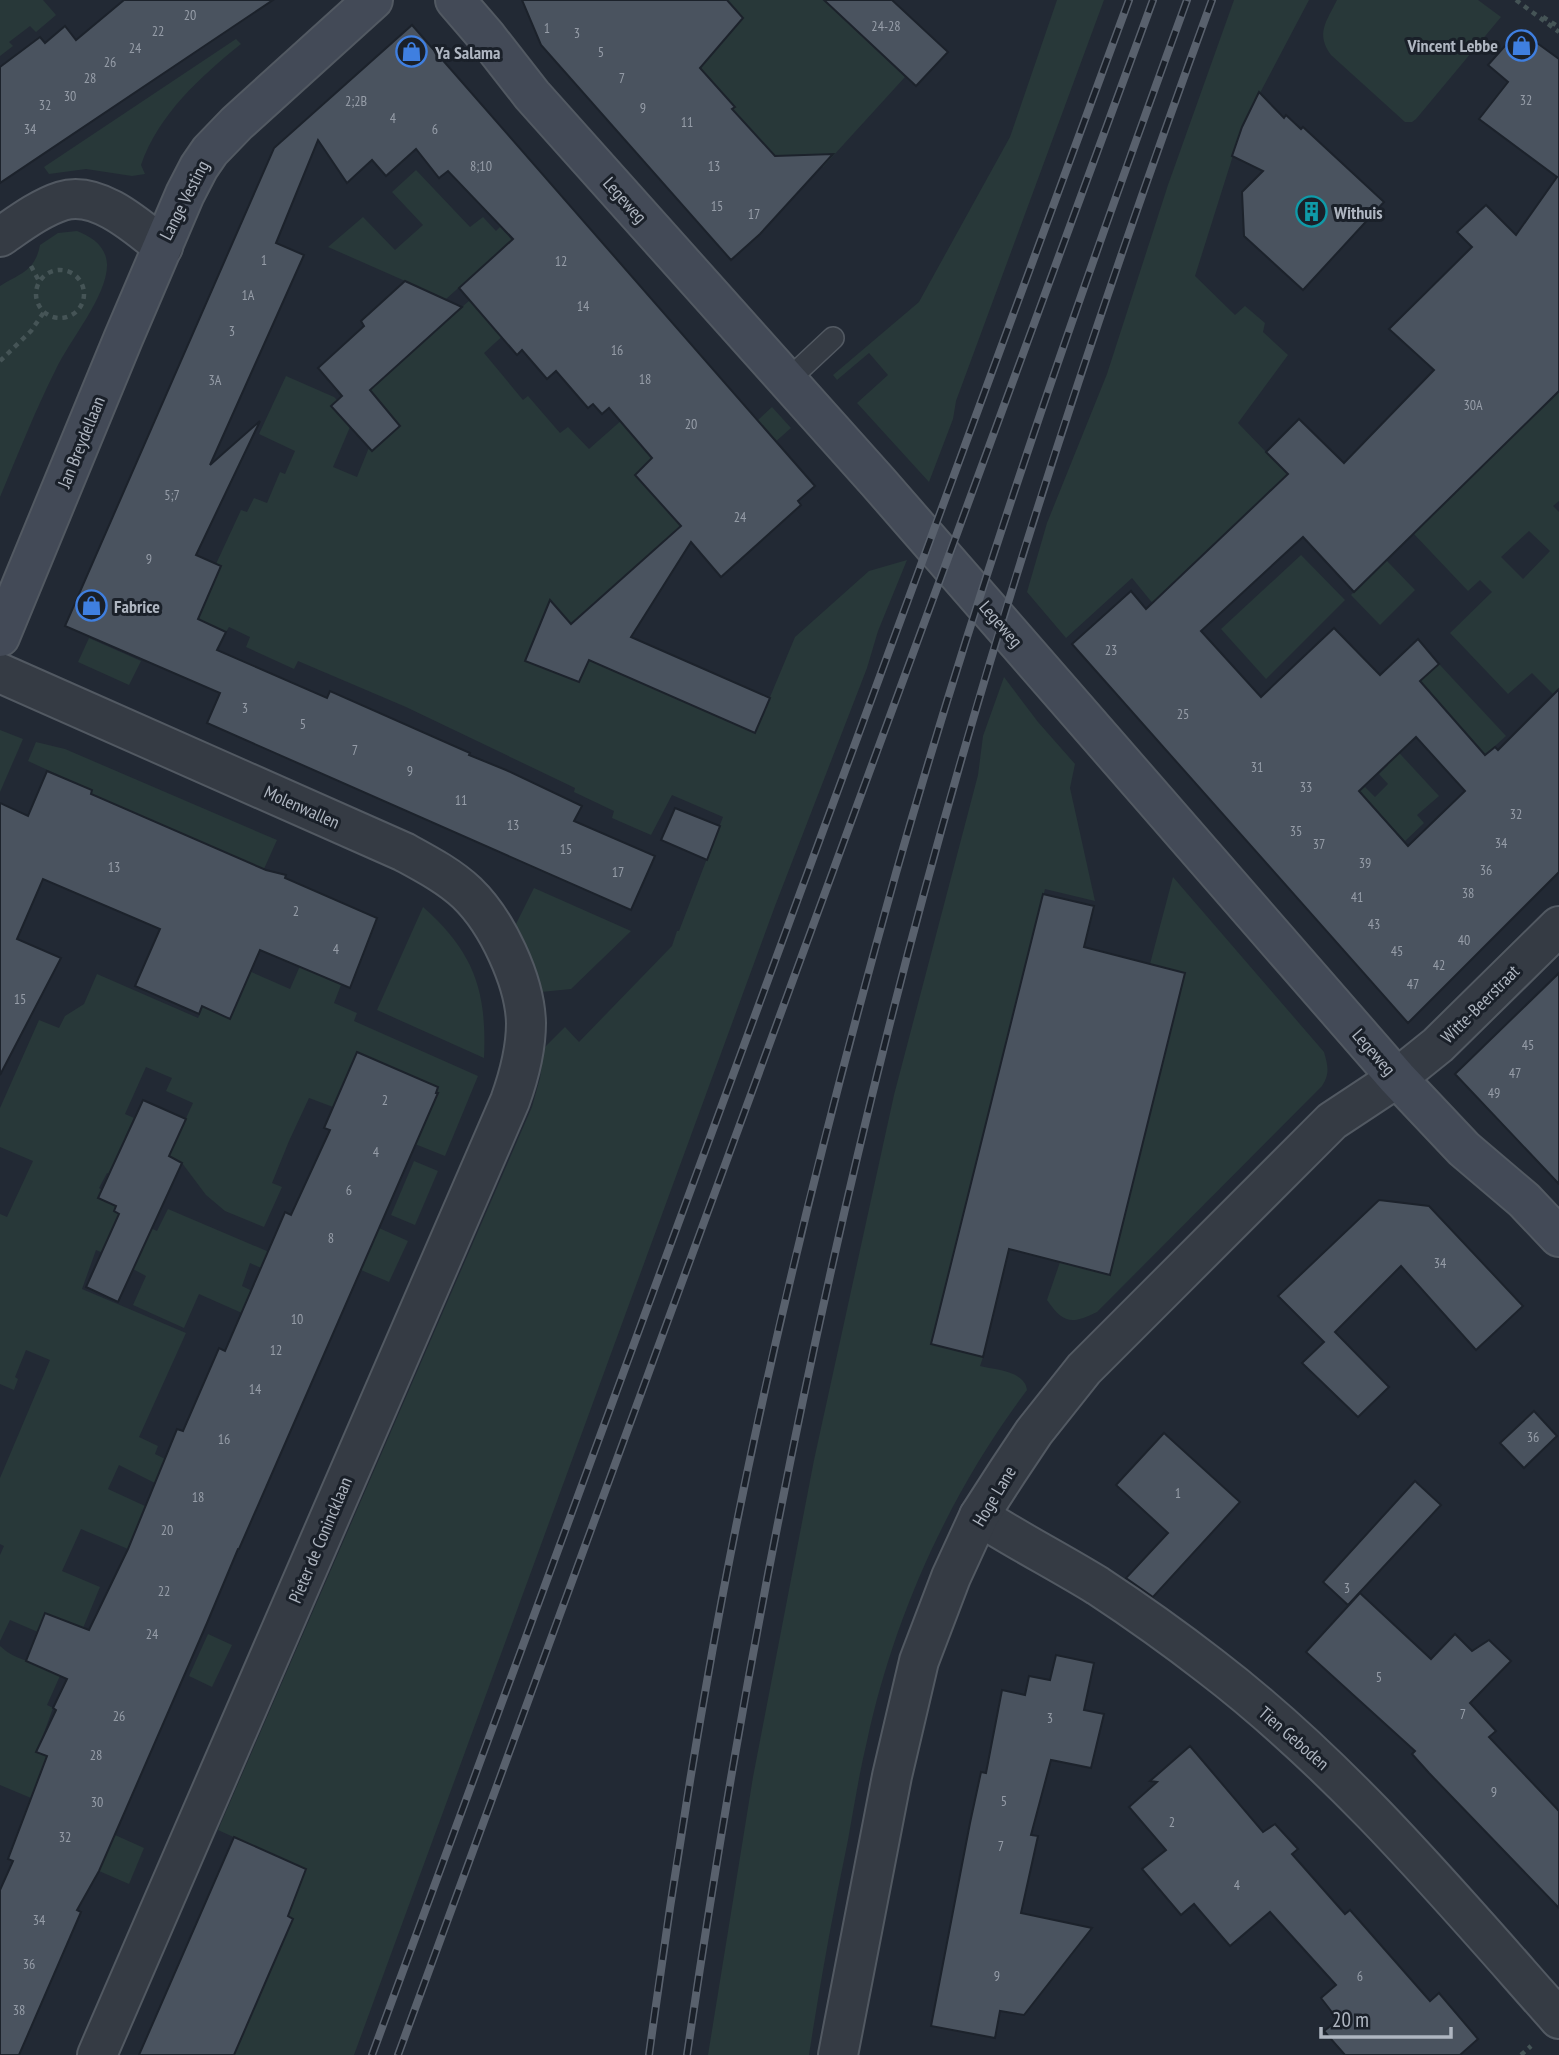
<svg xmlns="http://www.w3.org/2000/svg" width="1559" height="2055" viewBox="0 0 1559 2055" font-family="'PT Sans Narrow',sans-serif">
<rect width="100%" height="100%" fill="#222934"/>
<g fill="#283839" fill-rule="evenodd">
<path d="M0 0H43L56 15 36 32 30 26 9 42 13 46 0 56Z"/>
<path d="M727 0H824L905 77 823 167 811 155H795L781 168 762 141 748 127H737L701 137 735 106 700 68 743 18Z"/>
<path d="M1057 0H1104L956 401 953 419 929 482 857 403 888 375 869 353 837 380 833 375 919 302 1010 137Z"/>
<path d="M1234 0H1309L1242 127 1195 276 1235 315 1245 306 1265 323 1263 332 1288 355 1238 423 1297 484 1246 514 1185 571 1159 611 1132 578 1066 638 1027 592 1047 523 1107 374 1168 185Z"/>
<path d="M1337 0H1478L1501 17 1416 119 1412 122H1405L1331 55C1315 33 1327 21 1337 0Z"/>
<path d="M236 39 241 44C201 76 158 115 141 165L145 174 132 176 86 169 49 174 44 167Z"/>
<path d="M416 170 470 227 483 217 496 231 500 227 512 240 446 299 328 247 363 217 395 250 423 225 392 192Z"/>
<path d="M77 231C92 237 106 246 107 264 108 295 69 341 56 369 35 411 18 454 0 497V286C21 273 35 271 40 245L58 233Z"/>
<path d="M470 300 520 320 484 353 523 400 528 396 560 433 568 427 589 449 623 419 655 456 635 475 649 490 719 428 758 420 772 407 791 428 549 643 755 733 795 637 869 571 907 560 878 631 867 668 775 906 354 2055H214L241 2039 293 1919 286 1915 306 1870 218 1830 532 1107 540 1078 544 1048 565 1027 579 1042 672 946 677 931H679L723 817 672 795 651 835 612 818 614 811 574 792 575 788 406 707 298 661 294 669 246 647 250 637 229 627 226 632 185 614 216 578 221 566 216 564 241 510 247 512 254 498 267 503 280 472 285 474 295 451 259 434 286 376 334 397 337 400 332 406 350 427 333 467 357 477 372 440 378 445 400 426 388 411 380 418 357 377 438 328Z"/>
<path d="M1559 391V501L1553 506 1559 512V700L1532 673 1508 694 1450 633 1492 592 1480 580 1468 591 1413 533ZM1529 531 1550 551 1523 579 1501 557Z"/>
<path d="M1301 555 1345 600 1266 679 1221 629Z"/>
<path d="M1386 560 1415 590 1380 625 1351 595Z"/>
<path d="M89 638 141 661 129 685 78 662Z"/>
<path d="M1439 664 1506 736 1485 755 1420 681Z"/>
<path d="M1381 674 1386 681 1378 730 1439 796 1417 815 1424 823 1405 841 1359 792 1365 787 1375 797 1388 784 1379 774 1388 765 1366 740 1275 779Z"/>
<path d="M1004 677 1038 722 1075 764 1070 788 1095 901 1045 889 931 1344 983 1357 980 1366C996 1370 1025 1371 1027 1390 950 1492 894 1616 867 1741 859 1774 854 1807 848 1840 833 1912 820 1983 809 2055H708L753 1777 814 1460 894 1095 978 775 983 736Z"/>
<path d="M0 730 23 739 0 792Z"/>
<path d="M36 742 65 749 277 840 241 920 233 856 91 794V790L28 761Z"/>
<path d="M1173 877 1324 1052C1328 1066 1330 1074 1322 1086L1097 1312C1071 1325 1063 1323 1047 1300L1060 1262 1109 1275 1184 973 1150 964Z"/>
<path d="M534 888 631 931 571 989 541 992 527 946 516 924Z"/>
<path d="M423 907C474 952 487 991 484 1058L377 1010Z"/>
<path d="M303 959 328 970 325 978 341 985 334 1003 357 1013 354 1021 478 1076 445 1156 415 1144 437 1094 438 1087 357 1052 333 1107 309 1098 289 1141 272 1183 282 1187 264 1227 225 1211 206 1195 182 1163 144 1145 178 1136 193 1103 166 1091 172 1078 146 1067 125 1114 134 1118 125 1137 133 1140 128 1182 107 1173 99 1188 102 1190 98 1198 116 1206 114 1211 157 1231 168 1209 295 1263 287 1280 250 1263 242 1286 252 1291 242 1313 199 1294 184 1328 133 1305 146 1276 131 1268 132 1265 96 1250 82 1289 186 1333 139 1437 158 1446 155 1454 165 1459 155 1483 119 1465 108 1489 145 1506 128 1549 81 1529 62 1571 100 1587 83 1628 45 1613 38 1632 10 1620 0 1641V1555L4 1546 0 1544V1478L50 1360 26 1350 15 1377 18 1379 14 1390 0 1384V1214L7 1217 33 1161 0 1147V1108L39 1020 59 1028 65 1016 84 1004 97 974 198 1018 224 960 290 989Z"/>
<path d="M414 1161 438 1171 415 1225 391 1215Z"/>
<path d="M379 1228 408 1241 389 1282 361 1270Z"/>
<path d="M208 1634 232 1645 212 1687 189 1676Z"/>
<path d="M0 1646C17 1662 41 1664 63 1669L47 1705 53 1708 37 1752 49 1757 31 1798 0 1785Z"/>
<path d="M115 1835 144 1848 129 1884 99 1871Z"/>
</g>
<g fill="#4a535f" stroke="#1c222b" stroke-width="2" fill-rule="evenodd">
<path d="M124 0H273L0 183V67L40 37 45 43 65 26 76 40Z"/>
<path d="M522 0H727L743 18 700 68 735 107 732 109 775 156 833 154 760 234 731 260 541 45Z"/>
<path d="M824 0H892L948 52 916 86Z"/>
<path d="M412 25 815 486 798 501 801 505 721 577 691 542 631 637 770 698 755 733 589 660 579 682 525 661 550 600 571 624 681 526 635 475 652 458 609 408 602 414 593 404 588 408 556 371 547 379 522 350 517 355 459 288 513 239 448 171 439 178 416 149 386 176 372 160 347 183 318 140 276 243 304 255 210 465 260 421 196 555 221 566 198 619 226 632 217 650 327 698 330 691 470 753 469 755 506 770 582 806 574 821 655 856 631 910 207 723 220 693 65 626 274 148Z"/>
<path d="M1519 30 1559 59V391L1354 592 1303 537 1201 631 1261 697 1334 628 1380 675 1418 639 1439 664 1420 681 1485 755 1495 747 1498 750 1559 689V872L1408 1023 1072 644 1131 591 1146 609 1288 474 1266 452 1299 419 1344 463 1434 370 1389 329 1472 247 1457 232 1486 205 1516 235 1557 177 1479 119 1508 82 1488 65ZM1416 737 1465 791 1408 846 1359 791Z"/>
<path d="M1259 92 1284 118 1286 115 1301 129 1303 127 1384 202 1303 290 1244 236 1242 192 1263 171 1232 156 1242 127Z"/>
<path d="M405 281 462 307 370 390 400 426 372 451 331 406 342 396 318 368 364 326 361 321Z"/>
<path d="M47 771 92 790 91 794 266 870 286 875 285 878 377 918 350 988 260 950 230 1019 202 1006 199 1014 135 986 160 929 43 879 17 939 61 958 0 1075V803L28 816Z"/>
<path d="M675 808 720 826 707 860 661 840Z"/>
<path d="M1043 894 1094 906 1084 947 1185 973 1110 1275 1009 1249 983 1357 931 1344Z"/>
<path d="M1559 973V1184L1455 1074Z"/>
<path d="M357 1052 438 1087 436 1093H438L291 1430 239 1549H238L207 1623 99 1871 77 1910 81 1912 19 2055H0V1890L13 1861 8 1859 47 1756 36 1752 56 1710 53 1708 67 1679 26 1661 45 1613 89 1630 128 1549 177 1429 183 1431 219 1348 225 1351 285 1212 291 1215 330 1130 324 1128Z"/>
<path d="M143 1100 186 1119 169 1156 182 1163 118 1302 86 1287 119 1214 114 1211 116 1206 98 1198Z"/>
<path d="M1379 1200 1429 1206 1523 1306 1476 1350 1401 1266 1335 1332 1389 1387 1358 1417 1302 1363 1324 1342 1278 1296Z"/>
<path d="M1534 1411 1557 1436 1524 1468 1500 1443Z"/>
<path d="M1164 1433 1240 1502 1153 1597 1126 1578 1168 1533 1116 1485Z"/>
<path d="M1415 1481 1441 1505 1348 1605 1323 1582Z"/>
<path d="M1360 1593 1431 1659 1455 1634 1472 1651 1489 1640 1511 1661 1470 1703 1496 1731 1489 1737 1559 1811V1908L1429 1773 1412 1754 1415 1751 1306 1652Z"/>
<path d="M1056 1655 1094 1663 1084 1710 1104 1714 1091 1768 1051 1760 1031 1835 1038 1836 1021 1913 1092 1928 1024 2015 1000 2011 995 2038 931 2026 970 1823 981 1772 986 1773 1002 1690 1025 1695 1029 1676 1050 1680Z"/>
<path d="M1190 1746 1263 1832 1275 1824 1298 1849 1292 1854 1345 1914 1350 1910 1430 2001 1439 1993 1478 2039 1460 2055H1345L1324 2031 1338 2020 1321 1998 1336 1985 1270 1912 1230 1946 1194 1904 1181 1915 1142 1869 1166 1850 1129 1807 1157 1782 1150 1781Z"/>
<path d="M234 1837 306 1869 288 1916 293 1919 269 1974 234 2055H139Z"/>
</g>
<g fill="none" stroke-linecap="round" stroke-linejoin="round">
<defs>
<path id="lane" d="M787 381 833 338"/>
<g id="street">
<path d="M0 237C19 224 40 208 62 201 97 190 137 226 163 247"/>
<path d="M0 673 404 852C426 864 449 876 467 893 497 922 525 981 526 1023 526 1050 519 1076 510 1101L97 2055"/>
<path d="M979 1516C1018 1541 1059 1562 1098 1586 1136 1611 1174 1638 1210 1666 1342 1767 1449 1895 1559 2019"/>
<path d="M838 2055 892 1776 919 1661 951 1577 979 1516 1008 1471 1034 1432 1084 1369 1332 1121 1397 1078 1438 1045 1559 926"/>
</g>
<g id="secondary">
<path d="M455 0 486 36 532 95 878 482 1397 1078 1464 1149 1524 1200 1559 1237"/>
<path d="M0 637 123 339 185 194 199 167 210 151 237 123 373 0"/>
</g>
</defs>
<use href="#lane" stroke="#525962" stroke-width="24"/>
<use href="#street" stroke="#525962" stroke-width="42"/>
<use href="#secondary" stroke="#525962" stroke-width="42"/>
<g stroke="#455456" stroke-width="4.5" stroke-dasharray="5 5" stroke-linecap="butt">
<path d="M1516 0 1559 32"/>
<path d="M1543 17 1559 27"/>
<path d="M31 266 39 281"/>
<circle cx="60" cy="294" r="24"/>
<path d="M0 361 31 331 44 312"/>
<path d="M1521 2055 1531 2046"/>
</g>
<use href="#lane" stroke="#353b44" stroke-width="21"/>
<use href="#street" stroke="#353b44" stroke-width="38"/>
<use href="#secondary" stroke="#434a57" stroke-width="38"/>
<defs>
<g id="rail">
<path d="M372 2055 1129 0"/>
<path d="M398 2055 1153 0"/>
<path d="M649 2055C667 1921 688 1787 712 1653 759 1390 824 1130 896 873 980 578 1082 288 1187 0"/>
<path d="M687 2055C737 1713 802 1374 886 1039 974 687 1087 341 1212 0"/>
</g>
</defs>
<use href="#rail" stroke="#59616d" stroke-width="8"/>
<use href="#rail" stroke="#1a2029" stroke-width="5" stroke-dasharray="16" stroke-linecap="butt"/>
</g>
<defs>
<symbol id="shop-ring" viewBox="-11 -11 22 22"><circle r="9.5" fill="#1a2029" stroke="#3f7fe0" stroke-width="1.5"/><path d="M-5-2.5h2.3a2.7 3.5 0 0 1 5.4 0H5L5.5 6h-11ZM-1.5-2.5h3a1.5 2.3 0 0 0-3 0Z" fill="#3f7fe0"/></symbol>
<symbol id="building-ring" viewBox="-11 -11 22 22"><circle r="9.5" fill="#1a2029" stroke="#0f9aa8" stroke-width="1.5"/><path d="M-4-6H4V6H1V3H-1V6H-4ZM-2.5-4.3h1.7v1.8h-1.7ZM.8-4.3h1.7v1.8H.8ZM-2.5-1h1.7V.8h-1.7ZM.8-1h1.7V.8H.8Z" fill="#0f9aa8"/></symbol>
</defs>
<g fill-rule="evenodd">
<use href="#shop-ring" x="1504" y="28" width="35" height="35"/>
<use href="#shop-ring" x="394" y="34" width="35" height="35"/>
<use href="#building-ring" x="1294" y="194" width="35" height="35"/>
<use href="#shop-ring" x="74" y="588" width="35" height="35"/>
</g>
<g text-anchor="middle" dominant-baseline="central" stroke-width="6" stroke-linejoin="round" paint-order="stroke">
<g font-size="14" fill="#969da8">
<text x="190" y="15">20</text>
<text x="886" y="26">24-28</text>
<text x="547" y="28">1</text>
<text x="158" y="31">22</text>
<text x="577" y="33">3</text>
<text x="135" y="48">24</text>
<text x="601" y="52">5</text>
<text x="110" y="62">26</text>
<text x="90" y="78">28</text>
<text x="622" y="78">7</text>
<text x="70" y="96">30</text>
<text x="1526" y="100">32</text>
<text x="356" y="101">2;2B</text>
<text x="45" y="105">32</text>
<text x="643" y="108">9</text>
<text x="393" y="118">4</text>
<text x="687" y="122">11</text>
<text x="30" y="129">34</text>
<text x="435" y="129">6</text>
<text x="481" y="166">8;10</text>
<text x="714" y="166">13</text>
<text x="717" y="206">15</text>
<text x="754" y="214">17</text>
<text x="264" y="260">1</text>
<text x="561" y="261">12</text>
<text x="248" y="295">1A</text>
<text x="583" y="306">14</text>
<text x="232" y="331">3</text>
<text x="617" y="350">16</text>
<text x="645" y="379">18</text>
<text x="215" y="380">3A</text>
<text x="1473" y="405">30A</text>
<text x="691" y="424">20</text>
<text x="172" y="495">5;7</text>
<text x="740" y="517">24</text>
<text x="149" y="559">9</text>
<text x="1111" y="650">23</text>
<text x="245" y="708">3</text>
<text x="1183" y="714">25</text>
<text x="303" y="724">5</text>
<text x="355" y="750">7</text>
<text x="1257" y="767">31</text>
<text x="410" y="771">9</text>
<text x="1306" y="787">33</text>
<text x="461" y="800">11</text>
<text x="1516" y="814">32</text>
<text x="513" y="825">13</text>
<text x="1296" y="831">35</text>
<text x="1501" y="843">34</text>
<text x="1319" y="844">37</text>
<text x="566" y="849">15</text>
<text x="1365" y="863">39</text>
<text x="114" y="867">13</text>
<text x="1486" y="870">36</text>
<text x="618" y="872">17</text>
<text x="1468" y="893">38</text>
<text x="1357" y="897">41</text>
<text x="296" y="911">2</text>
<text x="1374" y="924">43</text>
<text x="1464" y="940">40</text>
<text x="336" y="949">4</text>
<text x="1397" y="951">45</text>
<text x="1439" y="965">42</text>
<text x="1413" y="984">47</text>
<text x="20" y="999">15</text>
<text x="1528" y="1045">45</text>
<text x="1515" y="1073">47</text>
<text x="1494" y="1093">49</text>
<text x="385" y="1100">2</text>
<text x="376" y="1152">4</text>
<text x="349" y="1190">6</text>
<text x="331" y="1238">8</text>
<text x="1440" y="1263">34</text>
<text x="297" y="1319">10</text>
<text x="276" y="1350">12</text>
<text x="255" y="1389">14</text>
<text x="1533" y="1437">36</text>
<text x="224" y="1439">16</text>
<text x="1178" y="1493">1</text>
<text x="198" y="1497">18</text>
<text x="167" y="1530">20</text>
<text x="1347" y="1588">3</text>
<text x="164" y="1591">22</text>
<text x="152" y="1634">24</text>
<text x="1379" y="1677">5</text>
<text x="1463" y="1714">7</text>
<text x="119" y="1716">26</text>
<text x="1050" y="1718">3</text>
<text x="96" y="1755">28</text>
<text x="1494" y="1792">9</text>
<text x="1004" y="1801">5</text>
<text x="97" y="1802">30</text>
<text x="1172" y="1822">2</text>
<text x="65" y="1837">32</text>
<text x="1001" y="1846">7</text>
<text x="1237" y="1885">4</text>
<text x="39" y="1920">34</text>
<text x="29" y="1964">36</text>
<text x="997" y="1976">9</text>
<text x="1360" y="1976">6</text>
<text x="19" y="2010">38</text>
</g>
<g font-size="18" font-weight="bold" fill="#afb6c1" stroke="#1a2029" text-anchor="start">
<text x="1498" y="45" text-anchor="end">Vincent Lebbe</text>
<text x="435" y="52">Ya Salama</text>
<text x="1334" y="212">Withuis</text>
<text x="114" y="606">Fabrice</text>
</g>
<g font-size="18" fill="#afb6c1" stroke="#1a2029">
<text transform="translate(184 200) rotate(-63)">Lange Vesting</text>
<text transform="translate(625 200) rotate(48)">Legeweg</text>
<text transform="translate(81 442) rotate(-68)">Jan Breydellaan</text>
<text transform="translate(1001 624) rotate(49)">Legeweg</text>
<text transform="translate(302 807) rotate(24)">Molenwallen</text>
<text transform="translate(1480 1004) rotate(-45)">Witte-Beerstraat</text>
<text transform="translate(1374 1052) rotate(49)">Legeweg</text>
<text transform="translate(994 1496) rotate(-59)">Hoge Lane</text>
<text transform="translate(320 1540) rotate(-67)">Pieter de Conincklaan</text>
<text transform="translate(1294 1738) rotate(41)">Tien Geboden</text>
</g>
</g>
<path d="M1321 2027v10h130v-10" fill="none" stroke="#afb6c1" stroke-width="3.5"/>
<text x="1332" y="2027" font-size="21" fill="#afb6c1" stroke="#1a2029" stroke-width="5" paint-order="stroke">20 m</text>
</svg>
